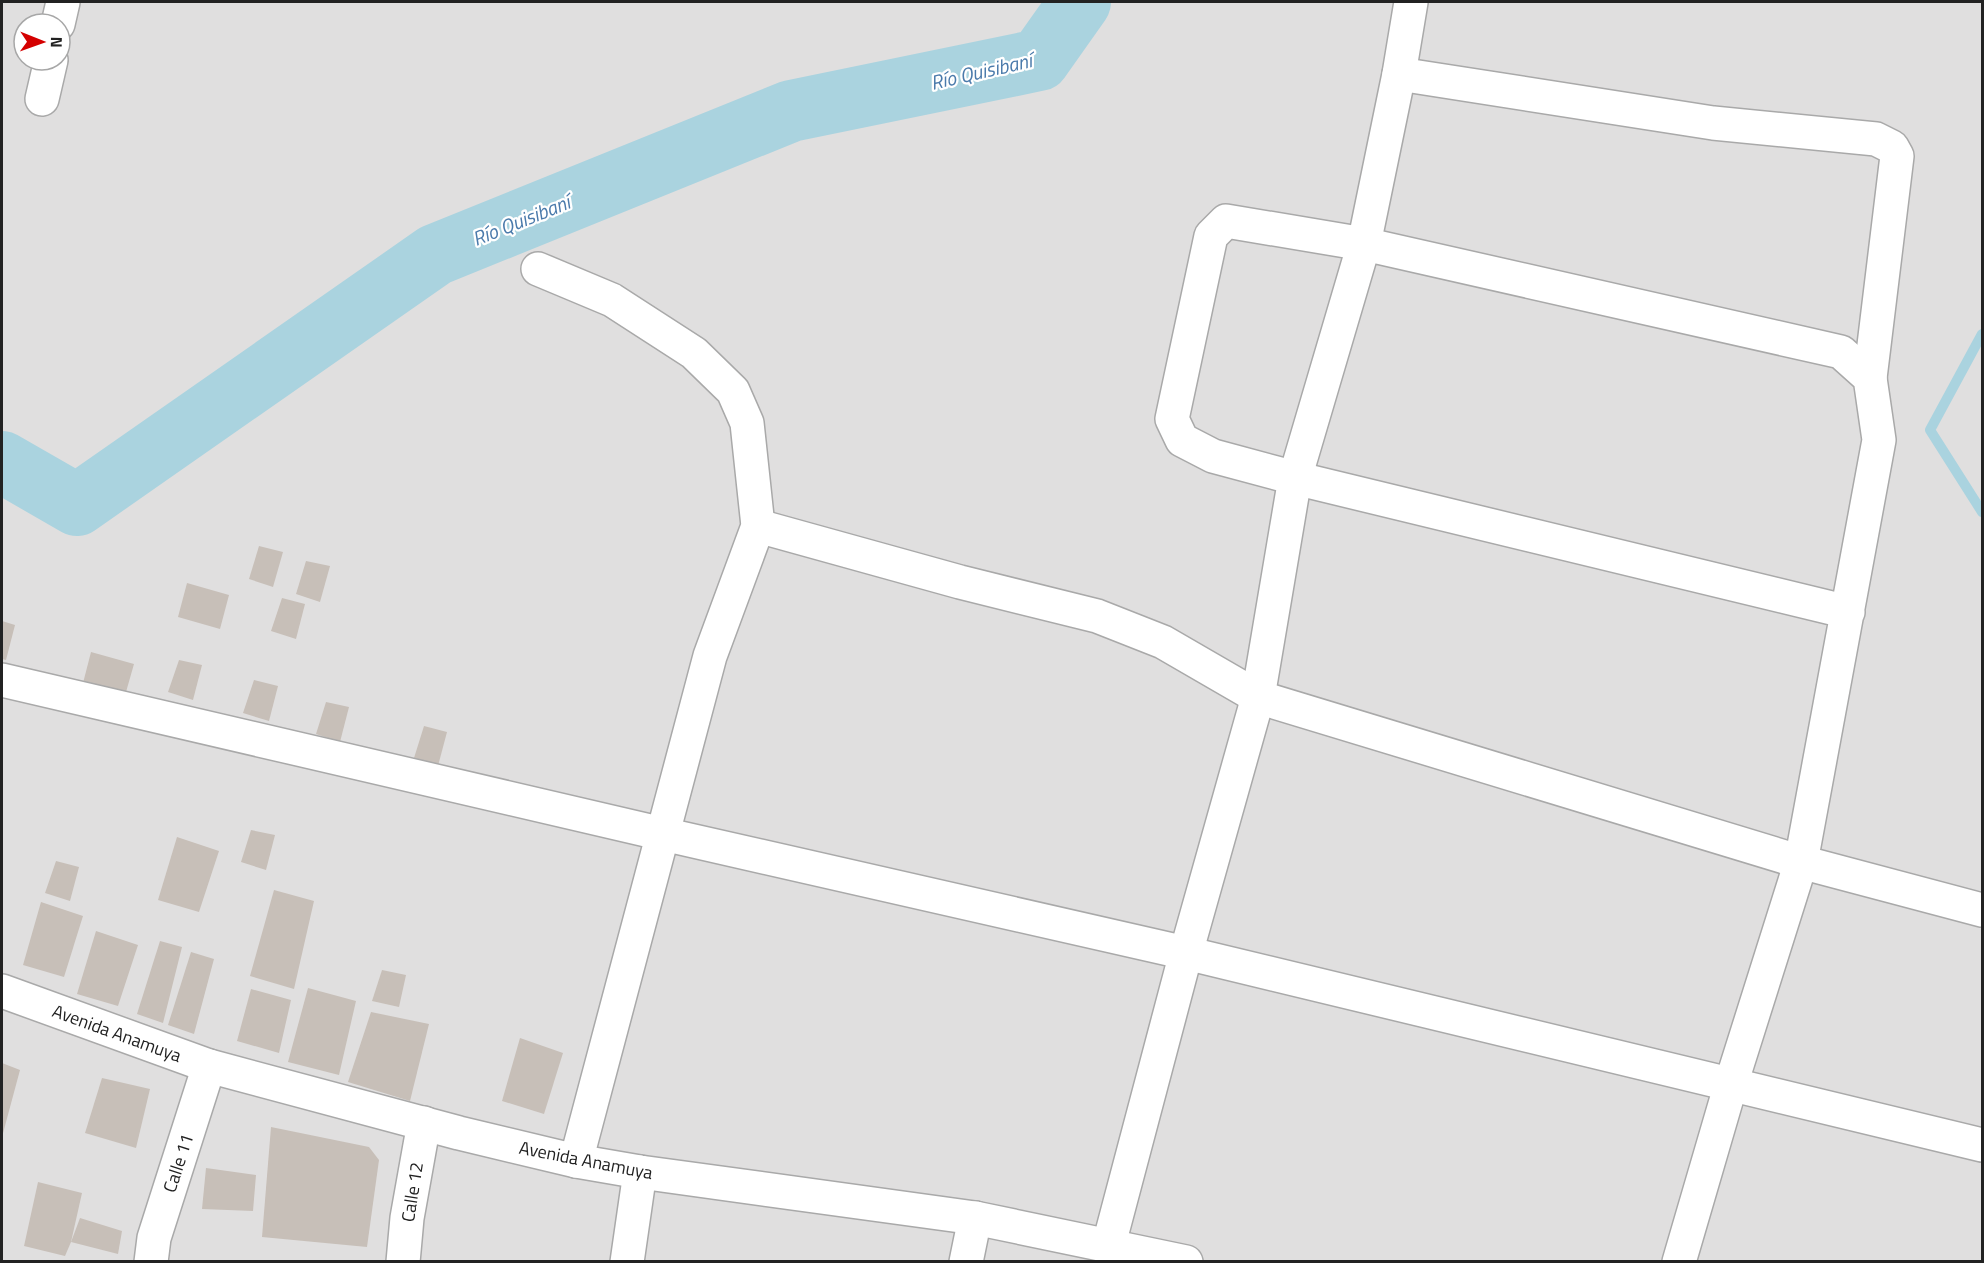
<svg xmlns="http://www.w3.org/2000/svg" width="1984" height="1263" viewBox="0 0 1984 1263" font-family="'Titillium Web',sans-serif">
<rect width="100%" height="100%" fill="#f2efe9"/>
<path fill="#e0dfdf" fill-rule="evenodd" d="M2 2H1982V1261H2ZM24 24H60V60H24Z"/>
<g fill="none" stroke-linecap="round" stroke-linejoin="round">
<path stroke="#aad3df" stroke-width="10" d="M1982 334 1930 430 1982 512"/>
<path stroke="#aad3df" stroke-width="62" d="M2 462 77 505 435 255 791 111 1039 60 1080 2"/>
</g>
<g fill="#c7bfb8">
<path d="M259 546 283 552 273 587 249 579Z"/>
<path d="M306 561 330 566 320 602 296 594Z"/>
<path d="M187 583 229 595 220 629 178 617Z"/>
<path d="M282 598 305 604 296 639 271 631Z"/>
<path d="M2 621 15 625 6 660 2 659Z"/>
<path d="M91 652 134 664 124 699 82 687Z"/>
<path d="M179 660 202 665 193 700 168 692Z"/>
<path d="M254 680 278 686 269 721 243 713Z"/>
<path d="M326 702 349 707 340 742 316 734Z"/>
<path d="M424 726 447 732 438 766 414 758Z"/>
<path d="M251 830 275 835 266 870 241 862Z"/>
<path d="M177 837 219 851 199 912 158 900Z"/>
<path d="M56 861 79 867 70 901 45 893Z"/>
<path d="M274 890 314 901 294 989 250 976Z"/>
<path d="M41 902 83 916 64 977 23 965Z"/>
<path d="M96 931 138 945 118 1006 77 994Z"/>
<path d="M160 941 182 947 163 1023 137 1014Z"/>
<path d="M191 952 214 959 194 1034 168 1025Z"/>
<path d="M382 970 406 975 399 1007 372 1001Z"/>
<path d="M308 988 356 1001 339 1075 288 1062Z"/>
<path d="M251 989 291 1000 279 1053 237 1041Z"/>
<path d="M371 1012 429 1024 410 1101 348 1082Z"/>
<path d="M520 1038 563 1053 544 1114 502 1101Z"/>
<path d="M2 1063 20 1070 2 1137Z"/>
<path d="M102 1078 150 1089 136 1148 85 1133Z"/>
<path d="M271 1127 369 1147 379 1160 367 1247 262 1237Z"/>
<path d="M206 1168 256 1175 253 1211 202 1209Z"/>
<path d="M38 1182 82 1193 71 1242 65 1256 24 1246Z"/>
<path d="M80 1218 122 1231 118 1254 71 1242Z"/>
</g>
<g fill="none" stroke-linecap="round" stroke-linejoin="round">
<defs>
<g id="minor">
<path d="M58 24 63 2"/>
<path d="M1399 74 1713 123 1876 139 1892 147 1897 156 1870 378"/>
<path d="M42 99 51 60"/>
<path d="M538 269 612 300 694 353 733 391 747 423 758 526 710 656 576 1161"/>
<path d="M758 526 960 582 1097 616 1163 642 1258 697 1801 862 1982 910"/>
<path d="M2 680 663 834 1186 953 1982 1145"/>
<path d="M2 991 209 1066 459 1133 576 1161 640 1172 975 1218 1186 1262"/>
<path d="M1109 1244 1186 953 1258 697 1295 478 1364 244 1399 74 1411 2"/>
<path d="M151 1262 154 1238 209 1066"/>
<path d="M403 1262 407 1218 424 1123"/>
<path d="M627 1262 640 1172"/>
<path d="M966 1262 975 1218"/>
<path d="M1679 1262 1731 1084 1801 862 1879 440 1870 378 1841 352 1364 244 1226 221 1211 236 1172 419 1182 440 1213 456 1295 478 1848 612"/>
</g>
</defs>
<use href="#minor" stroke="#a9a9a9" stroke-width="36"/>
<use href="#minor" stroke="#fff" stroke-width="33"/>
</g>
<g text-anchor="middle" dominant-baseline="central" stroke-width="4.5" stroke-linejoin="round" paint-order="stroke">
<g font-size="18" fill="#222" stroke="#fff">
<text transform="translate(117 1033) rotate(20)">Avenida Anamuya</text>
<text transform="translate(586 1160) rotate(11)">Avenida Anamuya</text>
<text transform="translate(178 1163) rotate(-72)">Calle 11</text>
<text transform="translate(412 1192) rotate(-81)">Calle 12</text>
</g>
<g font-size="20" font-style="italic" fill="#4a7aab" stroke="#fff">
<text transform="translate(981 71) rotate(-13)">Río Quisibaní</text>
<text transform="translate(521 220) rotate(-22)">Río Quisibaní</text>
</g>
</g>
<rect width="1984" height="1263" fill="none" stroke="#222222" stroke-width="6"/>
<g transform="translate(42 42) rotate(91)"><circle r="28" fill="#ffffff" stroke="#a7a7a7" stroke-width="1.5"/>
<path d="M0-4.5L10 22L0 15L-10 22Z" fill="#d40000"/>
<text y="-9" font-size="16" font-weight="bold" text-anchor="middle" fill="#222222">N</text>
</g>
</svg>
